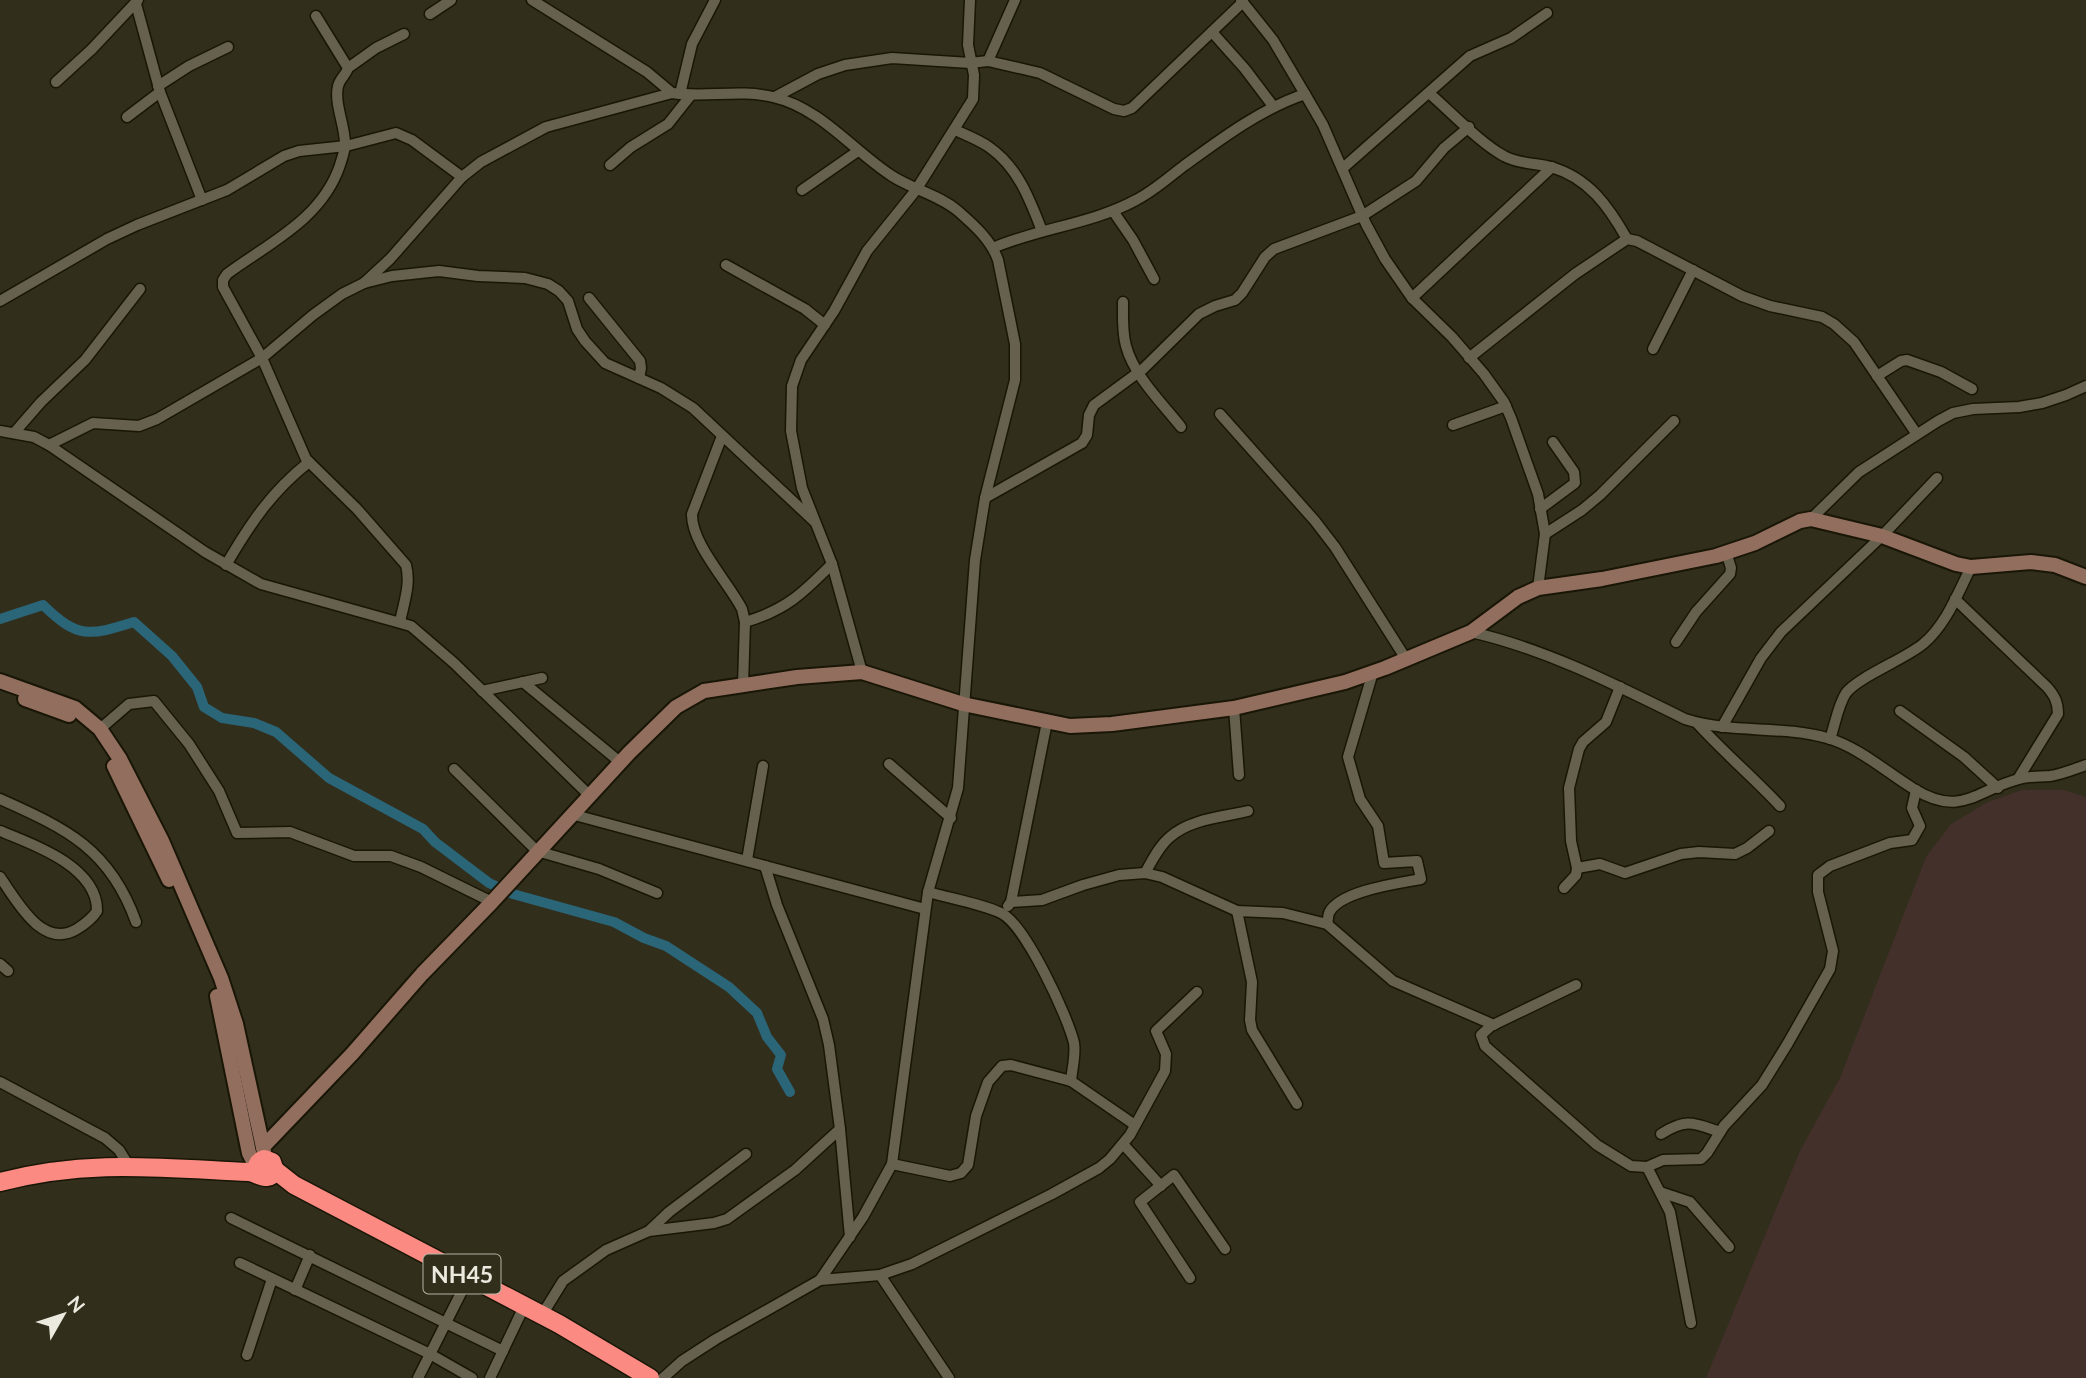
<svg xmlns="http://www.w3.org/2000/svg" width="2086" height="1378" viewBox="0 0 2086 1378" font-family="Lato,sans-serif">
<rect width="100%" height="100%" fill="#312e1c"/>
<path fill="#43302a" d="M2022 790H2064L2086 797V1378H1706L1800 1151 1840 1078 1926 857 1951 824 1988 802Z"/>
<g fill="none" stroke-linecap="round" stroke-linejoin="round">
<path stroke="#2b6578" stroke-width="10" d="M0 619 43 605C78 639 89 636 134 622L172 656 197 687 204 707 222 718 254 723 276 732 329 778 423 829 435 842 489 883 513 894 614 922 644 938 666 946 729 987 757 1013 767 1037 781 1055 777 1069 790 1092"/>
<defs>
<g id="street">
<path d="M532 0 647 72 672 93"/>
<path d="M1241 0 1273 40 1305 94"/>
<path d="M136 4 160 92 202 200"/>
<path d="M430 14 451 0"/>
<path d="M316 16 348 68C346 75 340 78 338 86 334 104 345 125 345 144 345 151 342 158 340 165 322 219 269 243 227 274L223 280V287L262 358 306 459 357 509 406 565C411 584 404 602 400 622"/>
<path d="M1212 32 1245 69 1273 106"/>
<path d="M988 61 1015 0"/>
<path d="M348 68 376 48 404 34"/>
<path d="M56 82 92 49 138 0"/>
<path d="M158 86 189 66 228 47"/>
<path d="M1429 93C1450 111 1481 144 1504 156 1518 164 1536 163 1551 167 1589 178 1609 207 1627 239"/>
<path d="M680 94 692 44 715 0"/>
<path d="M775 97 818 74 845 65 892 58 970 63 988 61 1023 69 1040 73 1114 109 1124 111 1132 108 1243 2"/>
<path d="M127 117 160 92"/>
<path d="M955 130C966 135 979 140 989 147 1018 167 1030 200 1042 231"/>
<path d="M610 165 631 147 668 124 691 95"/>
<path d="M1343 168 1470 56 1511 38 1547 13"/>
<path d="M802 190 858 151"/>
<path d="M1113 211 1133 240 1154 279"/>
<path d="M993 248C1039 228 1092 224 1136 200 1154 191 1169 177 1185 165 1222 138 1261 109 1305 94L1323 125 1366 224 1385 259 1412 298 1452 337 1484 374 1504 402 1511 418 1538 494 1545 534 1538 588"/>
<path d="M726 265 805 309 825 325"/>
<path d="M364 283 390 259 462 177 481 162 546 127 672 93C705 98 740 89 773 97 821 108 853 151 892 176 914 190 939 195 958 211 974 225 991 240 998 260L1015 344V380L985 498 975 560 958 788 928 892 892 1164 863 1217 820 1280 716 1339 682 1361 663 1378"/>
<path d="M589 298 640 361 641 368 639 378"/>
<path d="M1412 298 1552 167"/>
<path d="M0 301 107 239 137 225 227 190 284 156 299 151 346 146 396 133 412 140 462 177"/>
<path d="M1123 302C1123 316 1122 332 1126 346 1134 376 1162 403 1181 427"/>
<path d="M1653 349 1693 270"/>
<path d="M1469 358 1575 274 1627 239 1637 241 1742 296 1770 306 1822 317 1834 324 1854 342 1916 433"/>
<path d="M1877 376 1901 361 1907 360 1941 372 1972 389"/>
<path d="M1220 414 1315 521 1335 547 1406 659"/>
<path d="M1453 425 1506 406"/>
<path d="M0 431 34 437 49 445 205 552 261 584 411 626 454 663 589 795"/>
<path d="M14 433 41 402 85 360 140 289"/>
<path d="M722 436 692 514C691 543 728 582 742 609L745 622 743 685"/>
<path d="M49 445 93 423 139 426 157 419 262 358 313 315 342 294 364 283 392 276 439 271 478 276 525 278 548 284 559 291 568 301 577 329 585 341 605 363 661 388 693 408 814 521"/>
<path d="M985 498 1082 443 1087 435 1089 415 1094 405 1143 369 1199 314 1215 306 1235 300 1242 293 1265 257 1274 249 1362 216 1416 181 1444 148 1469 127"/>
<path d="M1540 509 1575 483 1574 472 1553 442"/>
<path d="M1811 519 1859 472 1938 421 1953 413 1973 409 2019 407 2042 403 2066 395 2086 386"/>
<path d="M1545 534 1582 510 1600 495 1674 421"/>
<path d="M226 565C250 524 271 492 309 462"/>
<path d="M1955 599 2047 687C2055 696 2058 703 2058 714L2018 779"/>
<path d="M745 622C786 610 803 593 832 564"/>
<path d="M1471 632C1546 649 1616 685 1685 719 1731 734 1781 725 1827 738 1859 747 1886 772 1914 789 1961 818 1976 790 2019 779 2029 776 2040 777 2050 776 2063 774 2074 769 2086 765"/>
<path d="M1676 642 1696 612 1730 574 1731 568 1726 552"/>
<path d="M862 672 832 564 802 488 791 431 792 386 801 360 834 311 867 251 916 190 973 99 974 75 968 45 970 0"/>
<path d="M523 682 620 762"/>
<path d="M482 691 542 678"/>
<path d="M1234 708 1239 775"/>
<path d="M1900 711 1964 757 1998 788"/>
<path d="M1697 723C1723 752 1753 777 1780 806"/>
<path d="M1722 727 1761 658 1781 632 1882 536 1937 478"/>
<path d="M100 729 129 704 154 701 189 744 219 791 237 833 290 832 354 856H391L421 867 492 902"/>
<path d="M1830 739C1835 725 1838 705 1846 693 1858 677 1905 659 1923 644 1946 625 1958 593 1971 567"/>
<path d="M889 764 951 818"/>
<path d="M454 769 537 851 599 869 657 893"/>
<path d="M0 799C67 829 110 849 136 922"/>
<path d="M571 814 925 909"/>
<path d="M0 831C33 844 98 867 97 911 92 919 85 924 77 929 42 950 17 901 0 877"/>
<path d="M747 860 763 766"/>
<path d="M765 866 777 905 823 1019 829 1045 840 1129 850 1237"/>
<path d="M1577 868 1600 864 1625 873 1681 854 1699 852 1735 854 1747 848 1769 831"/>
<path d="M1145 873C1152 861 1159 846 1170 837 1190 819 1223 817 1248 811"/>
<path d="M1564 888 1576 875 1577 868 1571 841 1569 788 1579 749 1583 742 1606 722 1620 687"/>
<path d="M928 892C952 899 979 903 1001 913 1025 924 1068 1017 1074 1043 1076 1055 1072 1069 1071 1081"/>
<path d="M1011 902 1042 900 1083 885 1119 875 1145 873 1162 877 1237 911 1283 913 1327 924 1393 981 1494 1025"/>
<path d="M1008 906 1011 902 1047 722"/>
<path d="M1237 911 1252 982 1250 1020 1252 1030 1297 1104"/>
<path d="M1327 924C1328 922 1328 915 1329 913 1339 891 1399 883 1421 879L1417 861 1384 863 1378 826 1360 799 1348 757 1373 672"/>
<path d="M0 964 8 971"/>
<path d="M1576 985 1491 1026 1481 1035 1485 1046 1597 1145 1631 1166 1647 1167 1663 1160 1701 1159 1707 1153 1724 1126 1762 1085 1788 1043 1830 969 1833 951 1818 892V875L1830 866 1890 843 1912 840 1920 826 1912 808 1916 790"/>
<path d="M0 1082 105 1138 119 1150 129 1166"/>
<path d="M1661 1134C1687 1118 1693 1123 1720 1132"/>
<path d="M1123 1144 1161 1186"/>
<path d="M892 1164 950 1176 961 1173 968 1165 976 1116 988 1082 1002 1066 1011 1065 1071 1081 1135 1125"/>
<path d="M1647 1167 1670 1212 1691 1323"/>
<path d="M1660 1192 1690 1202 1729 1247"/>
<path d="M231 1218 503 1351"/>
<path d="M650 1230 669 1212 746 1154"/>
<path d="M240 1263 430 1354 472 1378"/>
<path d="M880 1275 949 1378"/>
<path d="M1190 1278 1140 1202 1174 1175 1225 1249"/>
<path d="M820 1280 880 1275 912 1264 1052 1194 1099 1168 1110 1159 1130 1135 1165 1071 1166 1054 1156 1031 1197 992"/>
<path d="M295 1290 310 1255"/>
<path d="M542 1315 563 1281 606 1250 649 1231 714 1223 727 1219 795 1170 840 1129"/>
<path d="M247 1355 272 1279"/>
<path d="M418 1378 464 1287"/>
<path d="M490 1378 520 1315"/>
</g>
<g id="secondary">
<path d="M0 681 75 708 100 729 120 759 162 841 221 978 236 1024 264 1152"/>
<path d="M25 699 69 715"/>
<path d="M114 766 169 880"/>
<path d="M217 996 249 1153 256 1167"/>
<path d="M263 1147 352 1054 422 974 492 902 629 753 676 707 704 691 797 677 862 672 963 704 1070 726 1112 724 1234 708 1345 682 1385 668 1471 632 1518 597 1538 588 1602 579 1716 556 1755 543 1800 521 1811 519 1882 536 1956 564 1971 567 2031 562 2055 565 2086 577"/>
</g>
<g id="highway">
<path d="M275 1170 294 1185 559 1324 650 1378"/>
<path d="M0 1182C87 1159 161 1168 249 1172 260 1174 268 1183 275 1171L272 1162 264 1159C257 1162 255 1167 258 1173"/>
</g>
</defs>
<use href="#street" stroke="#191606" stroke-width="13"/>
<use href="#secondary" stroke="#191606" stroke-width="18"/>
<use href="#highway" stroke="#191606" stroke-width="21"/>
<use href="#street" stroke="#65614e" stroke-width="10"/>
<use href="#secondary" stroke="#926e5e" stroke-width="14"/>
<use href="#highway" stroke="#fb8b82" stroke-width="18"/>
</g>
<g text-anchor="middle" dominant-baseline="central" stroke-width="5" stroke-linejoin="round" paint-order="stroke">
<rect fill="#312e1c" stroke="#b4b2a4" stroke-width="2" x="423.5" y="1254.5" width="77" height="39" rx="5"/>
<g font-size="23" font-weight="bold" fill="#eceadf">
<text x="462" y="1274">NH45</text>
</g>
</g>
<g transform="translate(63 1315) rotate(51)" stroke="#312e1c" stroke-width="5" paint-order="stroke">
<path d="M0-5L12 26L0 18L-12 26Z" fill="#eceadf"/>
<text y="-10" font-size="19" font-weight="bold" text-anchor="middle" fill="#eceadf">N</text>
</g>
</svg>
